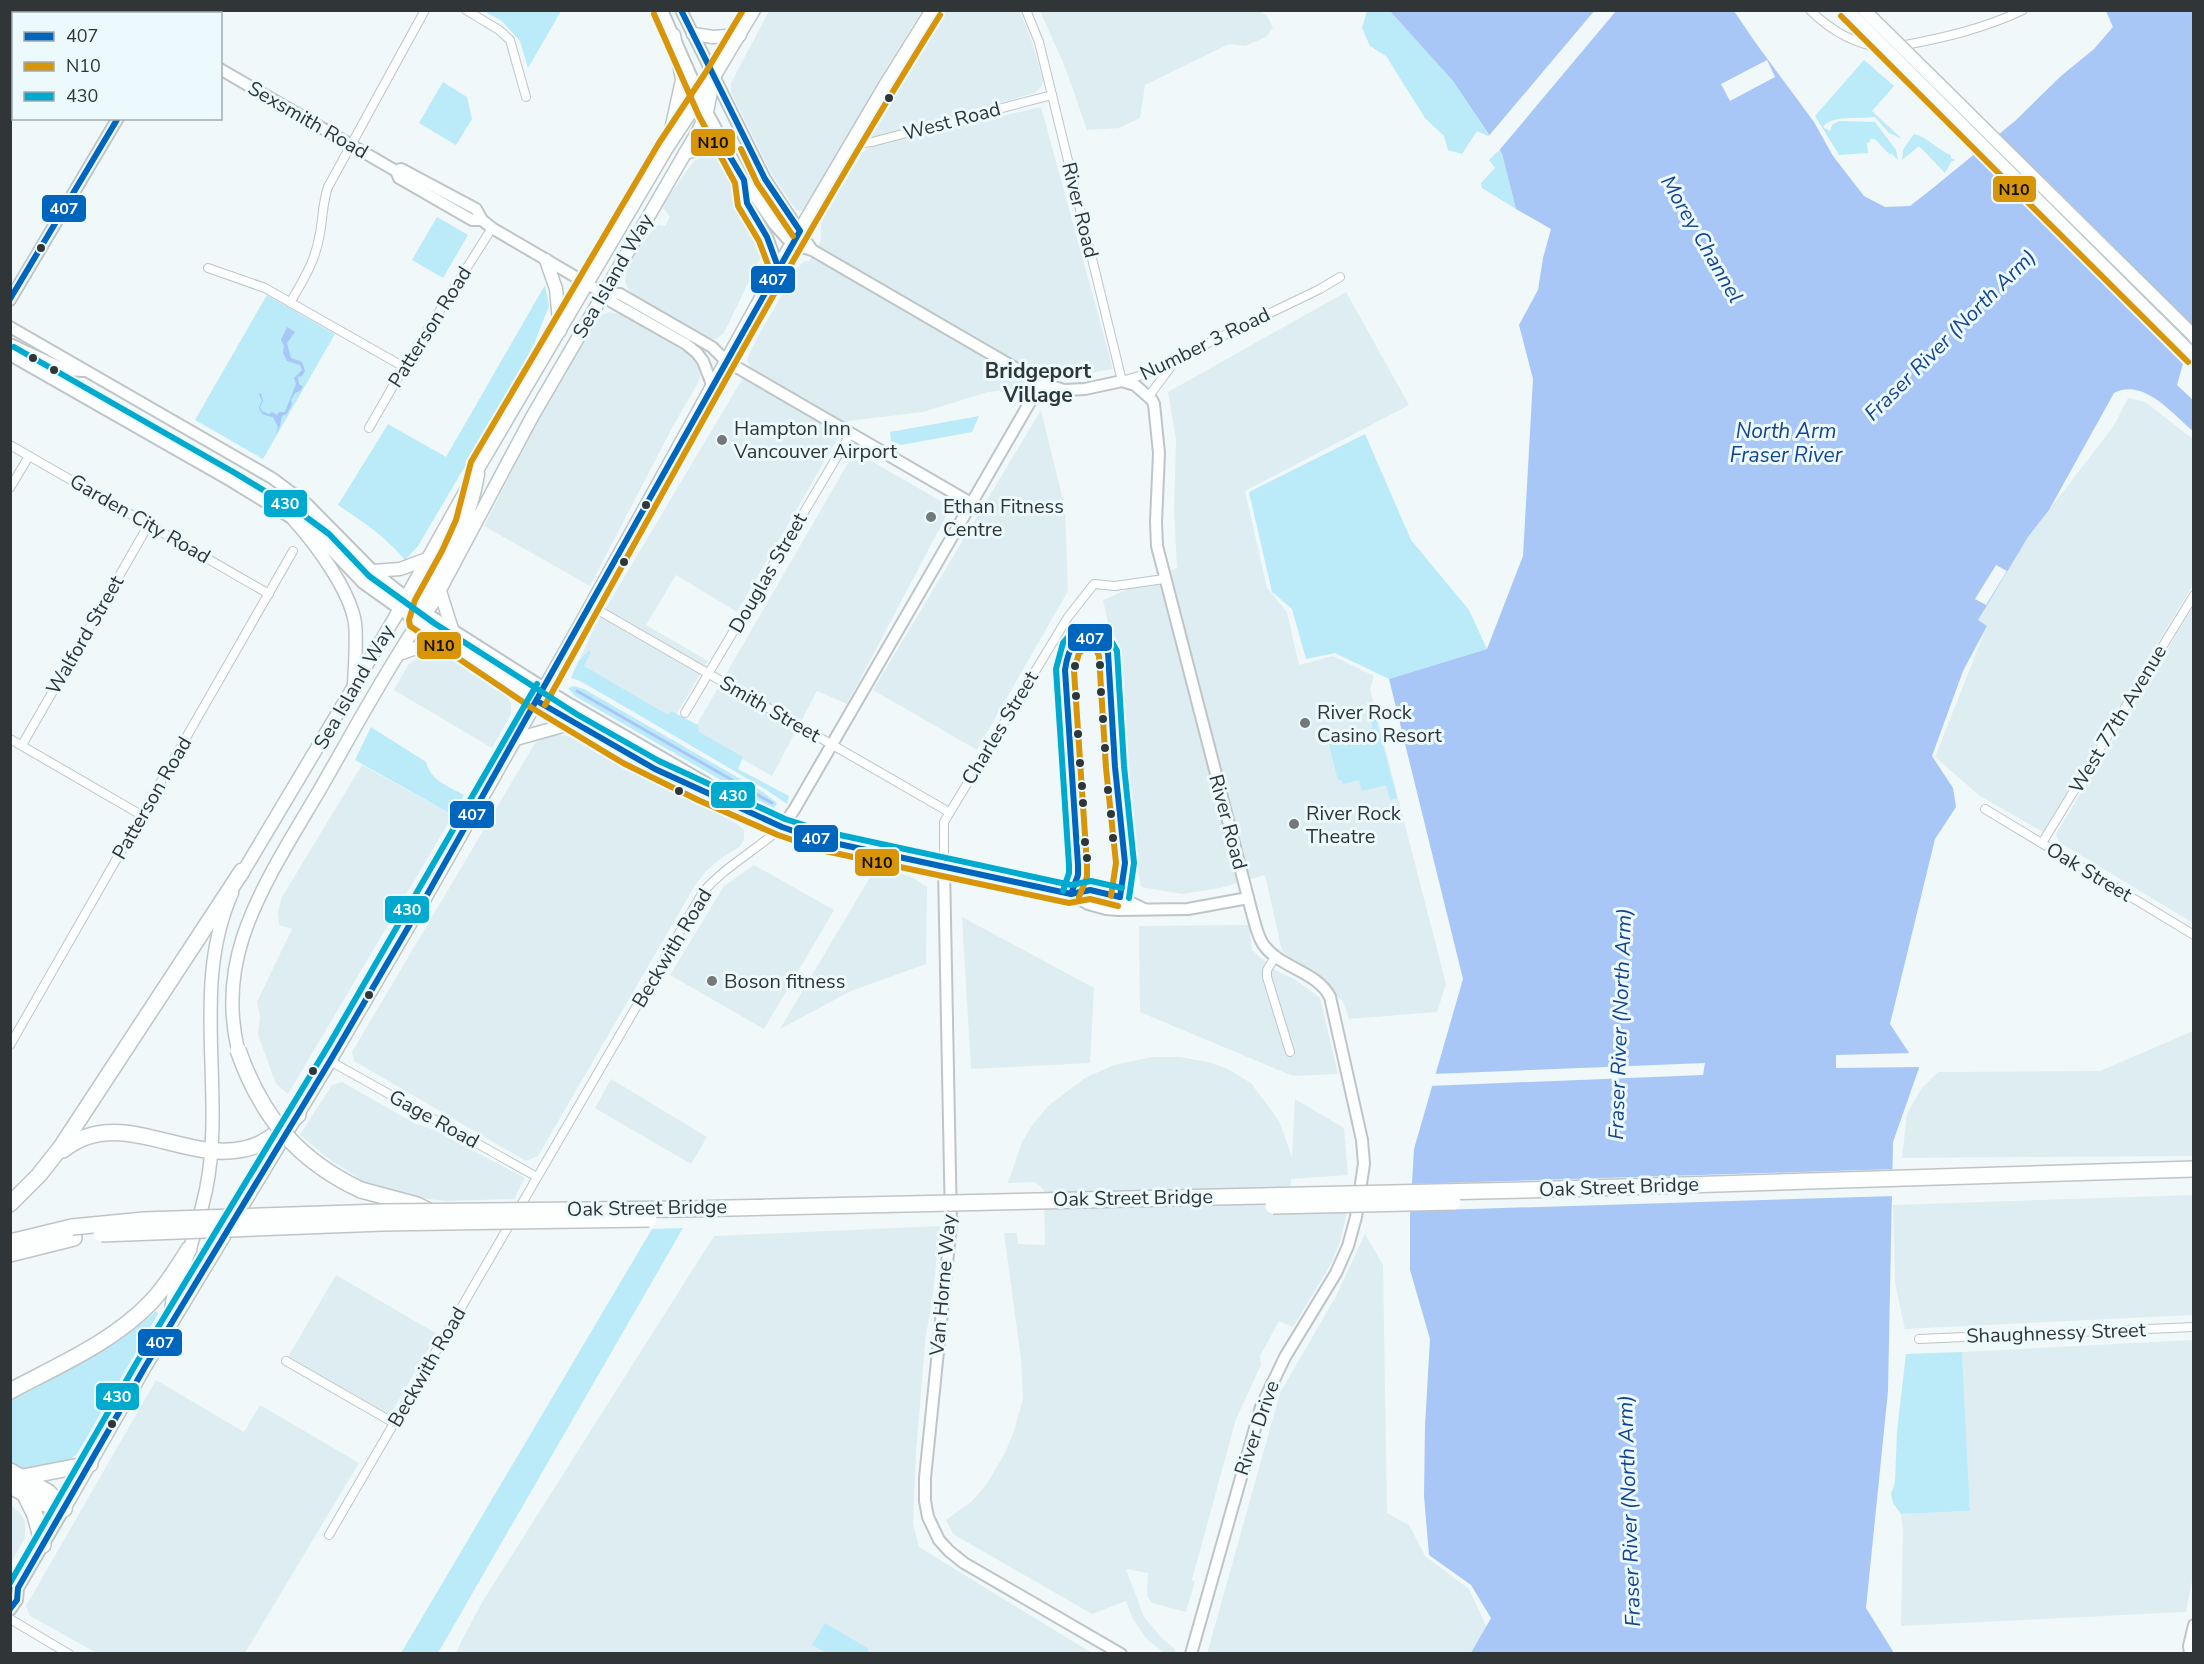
<svg xmlns="http://www.w3.org/2000/svg" width="2204" height="1664" viewBox="0 0 2204 1664" font-family="'Nunito Sans',sans-serif">
<rect width="100%" height="100%" fill="#f0f8fa"/>
<g fill="#deedf2">
<path d="M769 11H922L887 67 807 206 802 211 796 210 771 173 731 92V83Z"/>
<path d="M945 11H1020L1033 45 1043 80 1042 86 1035 93 871 138 870 135 880 121 895 91Z"/>
<path d="M1040 11H1259L1267 16 1273 28 1266 37 1245 46 1229 44 1145 85 1140 118 1119 128 1087 130 1065 67Z"/>
<path d="M1041 107 1113 369 1072 376 1021 389 988 392 923 412 848 421 737 612 676 575 646 625 708 661 667 730 572 677 594 628 750 366 747 359 757 338 798 267 805 261H809L821 241V220L863 152 872 146Z"/>
<path d="M707 154 716 156 722 163 764 237 766 246 724 333 716 339 708 338 633 294 628 289 625 280 627 267 633 256 654 228 658 225 665 226 670 217 663 208 665 201 694 161Z"/>
<path d="M1346 292 1409 405 1245 491 1267 588 1287 612 1299 665 1333 656 1374 676 1370 689 1446 984 1437 1012 1349 1019 1343 1001 1282 951 1265 875 1220 888 1182 894 1141 887 1132 843 1124 697 1103 600 1177 568 1174 509 1176 440 1168 392Z"/>
<path d="M609 312 620 314 695 358 702 369 699 381 672 428 590 586 484 526 544 409 596 319 600 315Z"/>
<path d="M2128 398 2145 402 2193 439V585L2043 832 1980 796 1935 757 1987 626 1978 620 1986 605 2028 537 2113 427Z"/>
<path d="M1041 410 1065 508 1068 591 977 750 873 690Z"/>
<path d="M861 455 951 507 847 704 817 691 772 776 693 731 852 456Z"/>
<path d="M2193 607 2194 923H2193L2059 842 2056 834Z"/>
<path d="M425 652H441L506 694 511 703V714L492 748 394 690 408 665Z"/>
<path d="M551 734 569 736 736 823 744 830V840L739 847 720 859 706 871 694 887 538 1156 526 1161 354 1061 352 1052 535 743Z"/>
<path d="M362 765 453 815 288 1094 276 1084 258 1035 260 1017 257 1002 292 929 279 925 278 912 282 897Z"/>
<path d="M754 865 834 910 764 1029 670 975 724 886Z"/>
<path d="M875 869 910 876 927 887 926 964 851 991 780 1029Z"/>
<path d="M962 917 1094 988 1090 1063 971 1069Z"/>
<path d="M1249 925 1252 950 1275 970 1296 980 1320 998 1338 1074 1293 1076 1140 1012 1139 926Z"/>
<path d="M2193 1031V1156L1902 1158 1907 1114 1921 1089 1938 1072 2100 1071Z"/>
<path d="M1152 1057H1180L1208 1062 1228 1069 1251 1083 1279 1121 1292 1157 1295 1099 1344 1128 1348 1175 1291 1179 1289 1210 1347 1213 1340 1241 1332 1262 1293 1327 1279 1321 1260 1356 1261 1365 1236 1419 1192 1580 1195 1581 1186 1612 1152 1603 1147 1595 1148 1573 1126 1569 1144 1617 1163 1639 1175 1649 1176 1653H1164L1146 1638 1133 1619 1126 1601 1092 1614 953 1534 946 1520 971 1502 986 1485 1004 1455 1013 1434 1023 1399 1021 1359 1004 1233H1017L1018 1244 1045 1245 1044 1190 1035 1182 1008 1183 1022 1142 1033 1124 1048 1106 1085 1078 1114 1065Z"/>
<path d="M611 1079 707 1137 691 1164 595 1108Z"/>
<path d="M342 1082 414 1123 432 1129 525 1178 514 1199 448 1201 409 1197 386 1191 365 1182 329 1159 300 1135 332 1085Z"/>
<path d="M2193 1195V1315L1905 1329 1895 1283 1893 1205Z"/>
<path d="M940 1226 932 1303 926 1334 916 1451 913 1524 919 1547 1092 1653 455 1654 481 1604 714 1236Z"/>
<path d="M1365 1234 1383 1265 1387 1513 1409 1525 1425 1556 1469 1589 1488 1630 1475 1653 1207 1654 1280 1393 1336 1296Z"/>
<path d="M336 1275 437 1334 390 1415 288 1357Z"/>
<path d="M2193 1340 2194 1570 2186 1612 1901 1626 1903 1531 1901 1514 1970 1511 1962 1352Z"/>
<path d="M156 1380 244 1432 260 1405 359 1463 245 1653H97L30 1616 26 1606Z"/>
<path d="M11 1505 20 1513 25 1521V1538L11 1563Z"/>
</g>
<g fill="#bbeaf8">
<path d="M484 11H561L528 68 520 41 502 21Z"/>
<path d="M1367 11H1390L1453 81 1490 137 1477 131 1462 154 1448 150 1444 136 1425 118 1386 56 1370 46 1362 28Z"/>
<path d="M1864 60 1894 86 1872 111 1902 139 1889 133 1875 117C1860 119 1830 115 1823 127L1830 131 1832 125 1839 121 1875 122 1896 150 1898 160 1891 153 1890 155 1875 139H1870V142L1867 143 1868 153 1839 155 1815 116Z"/>
<path d="M443 82 467 97 472 119 456 145 419 123Z"/>
<path d="M1914 134C1928 137 1937 150 1951 155V158L1955 160 1951 162 1945 173 1919 146 1902 160 1903 150Z"/>
<path d="M1499 150 1502 155 1516 209 1482 188 1481 183 1495 168 1489 160Z"/>
<path d="M437 217 468 235 443 278 412 260Z"/>
<path d="M545 285 549 306 534 344 504 400 418 546 405 560C386 537 362 521 338 505L388 424 446 457Z"/>
<path d="M267 295 335 334 263 459 195 420Z"/>
<path d="M979 416 972 432 901 445 891 441 890 432Z"/>
<path d="M1365 434 1411 540 1469 610 1487 649 1389 679 1335 653 1306 659 1292 609 1272 592 1249 492Z"/>
<path d="M589 650 591 652 584 666 668 715 671 711 698 725 699 732 743 757 738 769 789 796 787 804 765 789 581 681 571 678 578 662Z"/>
<path d="M574 686 584 689 763 792 777 803 774 808 745 794 575 696 568 688Z"/>
<path d="M1376 720 1397 798 1390 800 1386 785 1362 791 1359 780 1343 784 1341 780H1338L1328 741 1373 728 1371 721Z"/>
<path d="M371 727 426 762C431 781 448 786 464 795L453 815 355 760Z"/>
<path d="M683 1228 438 1653H401L652 1229Z"/>
<path d="M156 1311 158 1314 77 1454 65 1463 25 1471 11 1463 10 1400C61 1373 113 1350 156 1311Z"/>
<path d="M1962 1352 1970 1511 1901 1514 1893 1503 1891 1494 1895 1482 1897 1431 1906 1354Z"/>
<path d="M825 1623 869 1649 866 1653H827L812 1645Z"/>
</g>
<g fill="#a8c7f6">
<path d="M1390 11H1734L1755 42 1814 122 1833 156 1864 196 1885 207 1910 206 1933 188 2015 121 2061 76 2094 49 2113 27 2106 11H2193L2194 333C2182 339 2175 352 2183 364L2177 385 2193 400V431C2171 413 2144 378 2114 393L2049 510 2028 537 1978 620 1987 626 1963 671 1932 756 1953 788 1956 807 1935 839 1890 1024 1919 1068 1893 1142 1888 1391 1866 1608 1894 1653H1471L1491 1618 1471 1585 1429 1555 1424 1496 1425 1426 1430 1339 1410 1270V1217L1414 1149 1463 979 1389 679 1487 649 1523 556 1533 379 1519 325 1538 290 1543 258 1551 229 1516 209 1502 154 1453 81Z"/>
<path d="M287 327 295 332 287 343 291 358 302 362 305 371 302 376 298 377 299 384 303 387 300 391 295 393 291 400 292 404 287 414 282 416 280 426 276 434 278 427 273 417C266 415 262 417 259 407L262 401 259 394 261 393 263 401 260 407 262 411 269 414 272 412 277 415 279 412H285L296 384 294 378 302 370 300 365 287 361 283 353 284 346 281 340Z"/>
</g>
<g fill="#f0f8fa">
<path d="M1595 10 1616 11 1497 153 1487 138Z"/>
<path d="M1767 60 1775 77 1730 101 1721 84Z"/>
<path d="M1996 565 2007 571 1986 605 1975 599Z"/>
<path d="M1913 1053 1921 1067 1836 1068V1055Z"/>
<path d="M1705 1063 1703 1075 1429 1086 1432 1074Z"/>
<path d="M1896 1169 1895 1196 1407 1211 1409 1184Z"/>
</g>
<g fill="none" stroke-linecap="round" stroke-linejoin="round">
<path stroke="#a8c7f6" stroke-width="3" d="M577 691 772 803"/>
<defs>
<g id="street">
<path d="M119 10 125 14"/>
<path d="M466 10 499 30 510 40 526 97"/>
<path d="M1026 10 1039 42 1052 95 1122 381 1142 375 1320 289 1340 277"/>
<path d="M1810 10C1831 31 1856 45 1885 48"/>
<path d="M1900 46C1943 38 1983 29 2023 10"/>
<path d="M850 145 872 142 1052 95"/>
<path d="M208 268 265 288 404 367"/>
<path d="M290 303C302 282 315 262 319 238 323 221 322 204 328 187L425 10"/>
<path d="M1149 396 1175 361"/>
<path d="M369 428 404 367 492 228"/>
<path d="M10 445 269 594"/>
<path d="M10 488 29 456"/>
<path d="M591 606 949 812"/>
<path d="M685 713 851 433"/>
<path d="M10 739 143 816"/>
<path d="M22 745 149 524"/>
<path d="M1985 809 2194 935"/>
<path d="M2042 843 2194 595"/>
<path d="M944 868V822L1068 617 1094 584 1115 586 1164 579"/>
<path d="M1275 957 1267 970V977L1290 1052"/>
<path d="M10 1045 293 551"/>
<path d="M330 1061 537 1177"/>
<path d="M517 1212 703 892C726 866 756 850 782 827"/>
<path d="M1919 1339 2194 1327"/>
<path d="M286 1361 394 1423"/>
<path d="M329 1535 511 1222"/>
<path d="M10 1619 69 1654"/>
</g>
<g id="secondary">
<path d="M662 10 707 112 744 180 774 224 792 244 812 250 1041 383 1064 390 1085 389 1122 381 1135 385 1152 400 1154 404 1159 453 1156 522 1157 546 1252 913C1255 923 1257 935 1263 944 1279 968 1317 971 1330 997L1362 1140 1364 1164 1356 1217 1348 1246 1336 1273 1285 1357 1261 1407 1191 1654"/>
<path d="M681 10 765 179 812 250"/>
<path d="M181 14 182 10"/>
<path d="M220 69 396 171 401 169 476 209 482 220 492 228 603 293 612 302 686 344 697 353 703 361 713 387"/>
<path d="M396 171 399 178 472 220H482"/>
<path d="M744 183 747 203 767 237 778 267"/>
<path d="M603 293 620 294 712 347 726 361 971 503"/>
<path d="M10 300 118 118"/>
<path d="M10 327 272 478 307 504 373 571 426 613 563 700 706 783 723 796"/>
<path d="M10 344 66 370 83 371"/>
<path d="M10 355 231 481 293 519 323 541 363 583 429 630 573 723 628 755 702 792 733 804 782 827 824 841 944 868 1033 885 1071 894 1088 904 1106 909 1118 910 1188 909 1248 898"/>
<path d="M782 827 794 810 1041 383"/>
<path d="M944 868 951 1224 925 1478V1501L928 1517 939 1540 949 1551 964 1563 1121 1654"/>
<path d="M1071 894C1101 888 1118 896 1144 909"/>
<path d="M10 1610 17 1600 18 1588 64 1509"/>
<path d="M2190 1654 2189 1646 2194 1625"/>
</g>
<g id="primary">
<path d="M693 34 713 37 740 35"/>
<path d="M669 139 682 80 674 35"/>
<path d="M685 153 707 147 726 151"/>
<path d="M546 260 556 289 560 331"/>
<path d="M293 519C315 543 350 590 355 623 357 643 355 664 354 684"/>
<path d="M373 571 400 569 427 559"/>
<path d="M440 591 452 629"/>
<path d="M420 615C424 594 439 576 449 557 462 534 474 500 478 474"/>
<path d="M399 654 425 645 452 644"/>
<path d="M516 739 573 723"/>
<path d="M240 877 394 619 479 467 667 148 714 77 754 10"/>
<path d="M238 1050C229 1012 231 974 243 937 260 886 292 837 319 791 350 737 380 681 414 629 420 620 427 612 433 603L532 417 698 131 707 112 713 81"/>
<path d="M173 1321C172 1316 171 1309 172 1303 173 1292 179 1280 183 1269 192 1243 200 1217 206 1190 226 1092 190 987 232 893"/>
<path d="M64 1509 145 1367 330 1061 423 902 580 625 778 267 884 87 932 10"/>
</g>
<g id="highway">
<path d="M63 1150C119 1105 183 1163 244 1149 266 1145 281 1129 298 1115"/>
<path d="M361 1190 417 1205 431 1212"/>
<path d="M10 1204 39 1175 61 1147 242 871"/>
<path d="M10 1242 72 1227"/>
<path d="M10 1254 74 1238"/>
<path d="M10 1391C59 1365 113 1342 151 1302 166 1286 178 1267 189 1249"/>
<path d="M10 1471 48 1492 64 1509"/>
<path d="M23 1477 90 1464"/>
<path d="M10 1486 42 1503 64 1509"/>
<path d="M24 1493 35 1515 43 1545"/>
</g>
</defs>
<use href="#street" stroke="#bfc5c6" stroke-width="10"/>
<use href="#secondary" stroke="#bfc5c6" stroke-width="14"/>
<use href="#primary" stroke="#bfc5c6" stroke-width="15"/>
<use href="#highway" stroke="#bfc5c6" stroke-width="18"/>
<use href="#street" stroke="#fdfefe" stroke-width="8"/>
<use href="#secondary" stroke="#fdfefe" stroke-width="10"/>
<use href="#primary" stroke="#fdfefe" stroke-width="12"/>
<use href="#highway" stroke="#fdfefe" stroke-width="15"/>
<defs>
<g id="primary-bridge">
<path d="M1847 10 2194 356"/>
<path d="M1864 10 2194 336"/>
</g>
<g id="highway-bridge">
<path d="M238 1050C261 1116 297 1160 361 1190"/>
<path d="M1273 1206 1453 1202"/>
<path d="M72 1227 144 1220 382 1212 685 1209 1525 1190 2194 1169"/>
<path d="M101 1234 382 1223 649 1219"/>
</g>
</defs>
<use href="#primary-bridge" stroke="#bfc5c6" stroke-width="15" stroke-linecap="butt"/>
<use href="#highway-bridge" stroke="#bfc5c6" stroke-width="18" stroke-linecap="butt"/>
<use href="#primary-bridge" stroke="#fdfefe" stroke-width="12"/>
<use href="#highway-bridge" stroke="#fdfefe" stroke-width="15"/>
<defs>
<g id="bus-1">
<path d="M729 155 744 180 747 203 767 237 778 267"/>
<path d="M10 299 118 118"/>
<path d="M537 701 655 769 782 827 820 840 1071 894 1090 890 1120 897"/>
<path d="M1071 894 1078 875V865L1065 670C1068 648 1076 631 1101 640L1108 653 1115 767 1125 863 1120 897"/>
<path d="M10 1609 17 1600 18 1588 145 1367 330 1061 423 902 800 231 765 179 681 10"/>
</g>
<g id="bus-2">
<path d="M743 10 706 72 659 143 471 462 456 520 442 551 415 600 409 620 410 626 532 708 623 763 698 800 778 835 825 851 1069 903 1090 899 1118 906"/>
<path d="M654 14 699 116 735 183 738 206 759 241 770 270"/>
<path d="M1841 16 2188 362"/>
<path d="M741 149 757 183 793 236"/>
<path d="M545 705C674 474 799 240 940 15"/>
<path d="M1079 897 1087 877V865L1074 671 1079 653 1090 645 1095 647 1099 656 1106 768 1116 863 1111 896"/>
</g>
<g id="bus-3">
<path d="M14 347 235 473 298 511 329 534 369 576 434 623 578 715 659 761 785 819 826 832 1071 885 1091 881 1122 888"/>
<path d="M1063 891 1069 873V865L1056 669 1063 643 1070 635 1080 630 1091 627 1106 632 1117 651 1124 766 1134 863 1129 898"/>
<path d="M10 1583 137 1362 330 1043 537 684"/>
</g>
</defs>
<use href="#bus-1" stroke="#ecfafe" stroke-width="10"/>
<use href="#bus-2" stroke="#ecfafe" stroke-width="10"/>
<use href="#bus-3" stroke="#ecfafe" stroke-width="10"/>
<use href="#bus-1" stroke="#0065bd" stroke-width="6"/>
<use href="#bus-2" stroke="#d99508" stroke-width="6"/>
<use href="#bus-3" stroke="#00a9ce" stroke-width="6"/>
</g>
<g fill="#303537" stroke="#ecfafe" stroke-width="2">
<circle cx="889" cy="98" r="5"/>
<circle cx="41" cy="248" r="5"/>
<circle cx="33" cy="358" r="5"/>
<circle cx="54" cy="370" r="5"/>
<circle cx="646" cy="505" r="5"/>
<circle cx="624" cy="562" r="5"/>
<circle cx="1100" cy="665" r="5"/>
<circle cx="1075" cy="666" r="5"/>
<circle cx="1101" cy="692" r="5"/>
<circle cx="1076" cy="696" r="5"/>
<circle cx="1103" cy="719" r="5"/>
<circle cx="1078" cy="734" r="5"/>
<circle cx="1105" cy="748" r="5"/>
<circle cx="1080" cy="763" r="5"/>
<circle cx="1082" cy="786" r="5"/>
<circle cx="1108" cy="790" r="5"/>
<circle cx="679" cy="791" r="5"/>
<circle cx="1083" cy="803" r="5"/>
<circle cx="1111" cy="814" r="5"/>
<circle cx="1113" cy="838" r="5"/>
<circle cx="1085" cy="842" r="5"/>
<circle cx="1087" cy="858" r="5"/>
<circle cx="369" cy="995" r="5"/>
<circle cx="313" cy="1071" r="5"/>
<circle cx="112" cy="1424" r="5"/>
</g>
<g fill="#73797b" stroke="#ecfafe" stroke-width="2">
<circle cx="722" cy="440" r="6"/>
<circle cx="931" cy="517" r="6"/>
<circle cx="1305" cy="723" r="6"/>
<circle cx="1294" cy="824" r="6"/>
<circle cx="712" cy="981" r="6"/>
</g>
<g text-anchor="middle" dominant-baseline="central" stroke-width="6" stroke-linejoin="round" paint-order="stroke">
<g font-size="20" fill="#303537" stroke="#ecfafe">
<text transform="translate(308 120) rotate(30)">Sexsmith Road</text>
<text transform="translate(952 121) rotate(-15)">West Road</text>
<text transform="translate(1080 210) rotate(76)">River Road</text>
<text transform="translate(613 276) rotate(-60)">Sea Island Way</text>
<text transform="translate(430 327) rotate(-58)">Patterson Road</text>
<text transform="translate(1205 344) rotate(-26)">Number 3 Road</text>
<text transform="translate(140 519) rotate(30)">Garden City Road</text>
<text transform="translate(768 573) rotate(-60)">Douglas Street</text>
<text transform="translate(85 635) rotate(-60)">Walford Street</text>
<text transform="translate(354 687) rotate(-60)">Sea Island Way</text>
<text transform="translate(770 709) rotate(30)">Smith Street</text>
<text transform="translate(2118 719) rotate(-59)">West 77th Avenue</text>
<text transform="translate(1000 728) rotate(-59)">Charles Street</text>
<text transform="translate(152 798) rotate(-60)">Patterson Road</text>
<text transform="translate(1228 822) rotate(75)">River Road</text>
<text transform="translate(2089 872) rotate(31)">Oak Street</text>
<text transform="translate(672 948) rotate(-59)">Beckwith Road</text>
<text transform="translate(434 1119) rotate(29)">Gage Road</text>
<text transform="translate(1619 1187) rotate(-2)">Oak Street Bridge</text>
<text transform="translate(1133 1198) rotate(-1)">Oak Street Bridge</text>
<text transform="translate(647 1208) rotate(-1)">Oak Street Bridge</text>
<text transform="translate(943 1285) rotate(-85)">Van Horne Way</text>
<text transform="translate(2056 1333) rotate(-2)">Shaughnessy Street</text>
<text transform="translate(427 1367) rotate(-60)">Beckwith Road</text>
<text transform="translate(1257 1428) rotate(-71)">River Drive</text>
</g>
<g font-size="20" fill="#303537" stroke="#ecfafe" text-anchor="start">
<text x="734" y="428">Hampton Inn<tspan x="734" dy="23">Vancouver Airport</tspan></text>
<text x="943" y="506">Ethan Fitness<tspan x="943" dy="23">Centre</tspan></text>
<text x="1317" y="712">River Rock<tspan x="1317" dy="23">Casino Resort</tspan></text>
<text x="1306" y="813">River Rock<tspan x="1306" dy="23">Theatre</tspan></text>
<text x="724" y="981">Boson fitness</text>
</g>
<g font-size="21" font-style="italic" fill="#144390" stroke="#ecfafe">
<text transform="translate(1702 239) rotate(60)">Morey Channel</text>
<text transform="translate(1950 335) rotate(-45)">Fraser River (North Arm)</text>
<text x="1786" y="431">North Arm<tspan x="1786" dy="24">Fraser River</tspan></text>
<text transform="translate(1620 1024) rotate(-88)">Fraser River (North Arm)</text>
<text transform="translate(1629 1511) rotate(-92)">Fraser River (North Arm)</text>
</g>
<g font-size="21" font-weight="bold" fill="#303537" stroke="#ecfafe">
<text x="1038" y="371">Bridgeport<tspan x="1038" dy="24">Village</tspan></text>
</g>
</g>
<g stroke="#ecfafe" stroke-width="2">
<rect x="690" y="128" width="46" height="29" rx="6" fill="#d99508"/>
<rect x="1992" y="175" width="45" height="28" rx="6" fill="#d99508"/>
<rect x="41" y="194" width="46" height="29" rx="6" fill="#0065bd"/>
<rect x="750" y="265" width="46" height="29" rx="6" fill="#0065bd"/>
<rect x="263" y="489" width="45" height="29" rx="6" fill="#00a9ce"/>
<rect x="1067" y="623" width="46" height="29" rx="6" fill="#0065bd"/>
<rect x="416" y="631" width="46" height="29" rx="6" fill="#d99508"/>
<rect x="710" y="781" width="46" height="28" rx="6" fill="#00a9ce"/>
<rect x="449" y="800" width="46" height="29" rx="6" fill="#0065bd"/>
<rect x="793" y="824" width="46" height="29" rx="6" fill="#0065bd"/>
<rect x="854" y="848" width="46" height="29" rx="6" fill="#d99508"/>
<rect x="384" y="895" width="46" height="29" rx="6" fill="#00a9ce"/>
<rect x="137" y="1328" width="46" height="29" rx="6" fill="#0065bd"/>
<rect x="95" y="1382" width="45" height="29" rx="6" fill="#00a9ce"/>
</g>
<g font-size="16" text-anchor="middle" font-weight="bold" fill="#fff">
<text x="64" y="214">407</text>
<text x="773" y="285">407</text>
<text x="285" y="509">430</text>
<text x="1090" y="644">407</text>
<text x="733" y="801">430</text>
<text x="472" y="820">407</text>
<text x="816" y="844">407</text>
<text x="407" y="915">430</text>
<text x="160" y="1348">407</text>
<text x="117" y="1402">430</text>
</g>
<g font-size="16" text-anchor="middle" font-weight="bold" fill="#111">
<text x="713" y="148">N10</text>
<text x="2014" y="195">N10</text>
<text x="439" y="651">N10</text>
<text x="877" y="868">N10</text>
</g>
<rect width="2204" height="1664" fill="none" stroke="#303537" stroke-width="24"/>
<rect x="12" y="12" width="210" height="108" fill="#ecfafe" stroke="#a1abae" stroke-width="1.5"/>
<rect x="24" y="32" width="30" height="9" fill="#0065bd" stroke="#a1abae" stroke-width="1.5"/>
<text x="66" y="42" font-size="18" fill="#303537">407</text>
<rect x="24" y="62" width="30" height="9" fill="#d99508" stroke="#a1abae" stroke-width="1.5"/>
<text x="66" y="72" font-size="18" fill="#303537">N10</text>
<rect x="24" y="92" width="30" height="9" fill="#00a9ce" stroke="#a1abae" stroke-width="1.5"/>
<text x="66" y="102" font-size="18" fill="#303537">430</text>
</svg>
